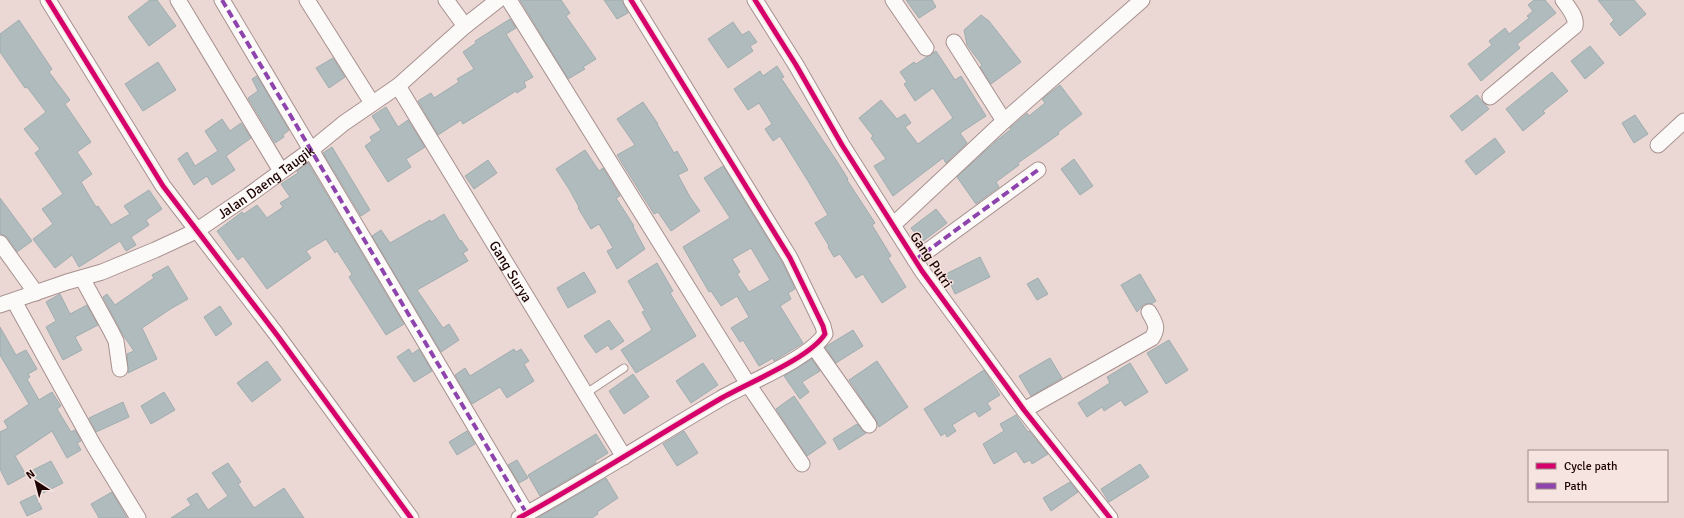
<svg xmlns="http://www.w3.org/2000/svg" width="1684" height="518" viewBox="0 0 1684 518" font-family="Signika,sans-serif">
<rect width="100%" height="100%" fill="#ebd8d5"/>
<g fill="#afbbbd" stroke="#a0adaf" fill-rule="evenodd">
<path d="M150 0H157L176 26 149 46 128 17Z"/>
<path d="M520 0H561L570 13 566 16 596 59 583 67 585 69 568 79Z"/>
<path d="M604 0H622L628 13 617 19Z"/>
<path d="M906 0H932L936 7 919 18Z"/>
<path d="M1534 0H1545L1556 13 1517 44 1520 48 1481 81 1468 64 1492 45 1489 41 1505 28 1509 34 1529 18 1527 16 1533 11 1528 5Z"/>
<path d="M1598 0H1634L1646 14 1620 36 1610 24 1614 20Z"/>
<path d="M981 15 989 21 1021 62 991 84 980 67 982 65 967 45 964 30Z"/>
<path d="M510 19 516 28 506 34 533 77 524 82 526 87 517 93 516 91 463 124 461 120 438 135 418 101 431 93 434 98 459 82 457 79 474 69 463 52 476 43 475 41Z"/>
<path d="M19 20 52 69 49 72 70 100 65 104 91 142 77 152 92 174 81 182 96 207 98 206 111 225 130 214 124 206 149 190 162 209 146 220 149 225 131 237 136 245 126 251 120 241 79 267 72 255 55 268 33 239 53 224 42 209 63 194 35 153 40 149 24 129 46 112 27 87 25 88 0 52V34Z"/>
<path d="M733 22 742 35 749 31 757 42 750 46 753 51 728 68 708 39Z"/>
<path d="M1590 46 1604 63 1585 79 1571 61Z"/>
<path d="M936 51 955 80 961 76 986 116 960 133 967 143 946 163 943 158 893 196 874 166 886 159 871 138 873 136 859 118 881 100 897 119 905 114 911 123 905 127 918 144 953 118 933 88 915 101 904 84 907 82 900 72 914 62 916 64Z"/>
<path d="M333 58 345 77 329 88 316 68Z"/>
<path d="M158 62 176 90 143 111 125 84Z"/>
<path d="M777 66 784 77 781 78 838 163 848 179 847 180 875 223 872 225 891 256 888 258 906 287 882 303 863 274 856 278 840 254 834 257 828 247 829 246 815 223 828 215 808 181 780 136 773 141 765 129 772 124 759 103 748 110 734 89 760 71 763 76Z"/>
<path d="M1552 72 1568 91 1543 111 1545 113 1523 131 1506 109Z"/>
<path d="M257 76 289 130 283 135 284 137 275 143 248 98 258 91 252 79Z"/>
<path d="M1060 85 1082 114 1058 132 1059 134 1018 163 1019 165 996 182 999 187 976 204 957 177 995 142 1011 129 1010 128 1025 115 1027 113 1029 116 1045 103 1042 99Z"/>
<path d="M1477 95 1489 109 1462 131 1450 116Z"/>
<path d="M643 102 658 124H657L674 153 677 151 688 170 678 175 690 197 700 211 671 231 658 212 654 214 617 155 635 145 617 119Z"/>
<path d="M386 107 398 127 408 120 425 147 406 159 411 167 388 182 365 146 372 141 370 137 381 130 372 116Z"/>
<path d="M1635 115 1648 134 1634 143 1622 123Z"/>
<path d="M222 119 230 131 241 123 251 138 226 156 235 170 212 185 207 176 194 185 178 159 187 152 195 166 218 151 205 131Z"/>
<path d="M1495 138 1505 152 1476 175 1465 161Z"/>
<path d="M332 147 370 210 361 216 323 153Z"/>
<path d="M585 150 599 171 603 168 620 196 616 198 634 226 633 227 645 249 617 269 607 251 613 248 599 224 591 229 578 208 579 207 569 189 556 169Z"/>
<path d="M1074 159 1093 186 1080 195 1061 169Z"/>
<path d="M488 160 497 173 474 189 465 176Z"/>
<path d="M308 163 404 324 386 335 349 277 352 274 337 251 335 253 326 239 306 251 311 258 267 289 243 256 238 260 217 231 242 212 244 214 257 205 267 218 283 207 280 203 290 197 281 184 298 173 297 171Z"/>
<path d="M723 166 782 262 795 289 788 293 791 299 780 306 803 343 774 361 773 358 759 366 743 340 740 342 731 328 749 317 737 296 721 306 711 291 709 292 683 247 730 218 704 178ZM751 248 770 280 749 292 737 274 740 272 732 259Z"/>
<path d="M0 198 32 241 17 252 7 237 0 234Z"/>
<path d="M936 209 947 223 922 242 911 228Z"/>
<path d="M444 214 460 241 461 240 468 250 463 253 468 261 417 290 443 328 449 324 459 340 441 352 372 236 381 230 390 243 430 220 431 222Z"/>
<path d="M980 257 990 277 955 294 946 274Z"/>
<path d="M657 263 673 291 670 293 696 336 636 373 621 350 652 330 642 312 645 311 628 281Z"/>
<path d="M168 266 188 299 172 308 142 328 157 359 128 373 127 354 134 351 123 335 103 297 107 294 115 305 154 278 152 275Z"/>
<path d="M584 272 596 292 568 308 557 288Z"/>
<path d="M1140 274 1156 301 1151 304H1144L1137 312 1121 285Z"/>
<path d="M1038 278 1048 294 1037 300 1027 284Z"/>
<path d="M60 294 70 314 87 305 98 325 75 337 82 350 63 360 46 327 56 321 46 302Z"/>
<path d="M220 306 232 324 216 336 204 317Z"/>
<path d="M609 320 624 341 611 350 608 345 596 353 584 336Z"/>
<path d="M0 327 16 355 26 350 37 369 28 374 30 377 27 379 39 400 52 392 61 406 57 409 71 432 75 430 81 441 77 443 81 450 67 458 52 431 15 456 26 475 8 485 0 469V432L8 428 4 421 29 404 0 355Z"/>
<path d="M853 330 863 346 836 363 825 347Z"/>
<path d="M1169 340 1188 370 1166 384 1147 353Z"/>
<path d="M409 349 412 354 419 349 432 371 414 382 397 357Z"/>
<path d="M514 349 516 352 521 349 529 361 524 364 534 381 507 398 500 387 472 404 455 375 465 368 470 376Z"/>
<path d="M1050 358 1062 378 1031 396 1019 376Z"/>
<path d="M812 359 820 371 802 382 809 392 800 399 784 376Z"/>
<path d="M267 361 281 380 252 402 237 383Z"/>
<path d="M877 361 908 407 879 427 876 420 849 380Z"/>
<path d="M703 363 718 385 691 403 676 381Z"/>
<path d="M1130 363 1148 392 1125 406 1121 400 1104 411 1102 407 1087 417 1078 403 1110 383 1107 377Z"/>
<path d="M984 370 1000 395 987 403 991 409 979 417 975 411 952 425 956 431 947 437 945 433 941 436 924 409Z"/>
<path d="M633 374 649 397 624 414 609 391Z"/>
<path d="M164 392 175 410 151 424 141 406Z"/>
<path d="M794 396 826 443 807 456 776 409Z"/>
<path d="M123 402 129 417 96 432 89 418Z"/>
<path d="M1016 415 1028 432 1029 431 1048 454 1032 464 1030 460 1024 463 1016 451 994 464 983 444 1004 431 1000 424Z"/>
<path d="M857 424 866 433 839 450 833 439Z"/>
<path d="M467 431 475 444 457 455 449 442Z"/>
<path d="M684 431 698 453 677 466 663 444Z"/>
<path d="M596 434 608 453 595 461 596 463 540 496 528 475Z"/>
<path d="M517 460 528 478 519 483 508 465Z"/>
<path d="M51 461 63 483 43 493 31 471Z"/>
<path d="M228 463 241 482 238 484 254 508 284 488 304 518H171L191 505 187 499 197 493 208 510 228 496 212 473Z"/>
<path d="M1140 464 1149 477 1109 502 1101 489Z"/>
<path d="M606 478 618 498 597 512 598 514 592 518H537Z"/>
<path d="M1070 482 1078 492 1051 511 1043 498Z"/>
<path d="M112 492 127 518H99L91 504Z"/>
<path d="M35 495 42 509 27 516 20 502Z"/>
</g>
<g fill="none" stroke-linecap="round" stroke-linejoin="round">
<defs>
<path id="lane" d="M585 394 624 368"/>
<g id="street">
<path d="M48 0 163 186 277 335 411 518"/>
<path d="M178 0 281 171"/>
<path d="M222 0 527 514"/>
<path d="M307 0 372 103"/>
<path d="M446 0 465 26"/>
<path d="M509 0 748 384 802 464"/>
<path d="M755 0 796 65 842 145 922 271 1024 410 1110 518"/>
<path d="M893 0 926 48"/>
<path d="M954 42 1004 121"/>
<path id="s1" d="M398 86 624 457"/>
<path d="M1490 97 1575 26C1577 17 1568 7 1563 0"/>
<path d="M1658 145 1684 121"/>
<path d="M893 225 1004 121 1142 0"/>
<path d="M0 243 36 293"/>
<path d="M915 260 1038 170"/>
<path d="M82 278 111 331 116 341 120 369"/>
<path d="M14 301 94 446 138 518"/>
<path id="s2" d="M0 305 67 282 102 272 155 250 196 231 249 195 311 150 344 123 398 86 465 26 498 0"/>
<path d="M814 347 869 425"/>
<path d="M1024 410 1152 338C1159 327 1155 323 1149 312"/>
<path d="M519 518C588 480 653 438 720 399 747 383 809 359 825 334L823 326 790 258 631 0"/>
</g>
</defs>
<use href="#lane" stroke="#a7918e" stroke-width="9"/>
<use href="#street" stroke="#a7918e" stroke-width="17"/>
<use href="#lane" stroke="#fcf9f9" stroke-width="7"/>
<use href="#street" stroke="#fcf9f9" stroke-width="15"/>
<g stroke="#8e44ad" stroke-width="4" stroke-dasharray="8 4" stroke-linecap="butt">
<path d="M222 0 527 514"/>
<path d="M915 260 1038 170"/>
</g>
<defs>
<g id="cycleway">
<path d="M48 0 163 186 277 335 411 518"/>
<path d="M755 0 796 65 842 145 922 271 1024 410 1110 518"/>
<path d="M519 518C588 480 653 438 720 399 747 383 809 359 825 334L823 326 790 258 631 0"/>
</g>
</defs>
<use href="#cycleway" stroke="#f5e4e0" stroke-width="8"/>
<use href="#cycleway" stroke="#d6006c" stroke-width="5"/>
</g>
<g text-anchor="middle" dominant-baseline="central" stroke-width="3" stroke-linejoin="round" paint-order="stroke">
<g font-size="14" fill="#1e0402" stroke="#f5e4e0">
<text stroke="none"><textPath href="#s2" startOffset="295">Jalan Daeng Taugik</textPath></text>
<text transform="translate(931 260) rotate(56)">Gang Putri</text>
<text stroke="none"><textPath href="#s1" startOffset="217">Gang Surya</textPath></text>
</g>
</g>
<rect x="1528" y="450" width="140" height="52" fill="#f5e4e0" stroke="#9f8a87"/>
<rect x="1536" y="463" width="20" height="6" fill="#d6006c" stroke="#9f8a87"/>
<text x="1564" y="470" font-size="12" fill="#1e0402">Cycle path</text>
<rect x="1536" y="483" width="20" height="6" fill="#8e44ad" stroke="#9f8a87"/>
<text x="1564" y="490" font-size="12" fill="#1e0402">Path</text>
<g transform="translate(36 482) rotate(324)" stroke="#f5e4e0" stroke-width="3" paint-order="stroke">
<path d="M0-3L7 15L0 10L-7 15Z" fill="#1e0402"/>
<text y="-6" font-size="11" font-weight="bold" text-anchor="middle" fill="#1e0402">N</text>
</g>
</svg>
